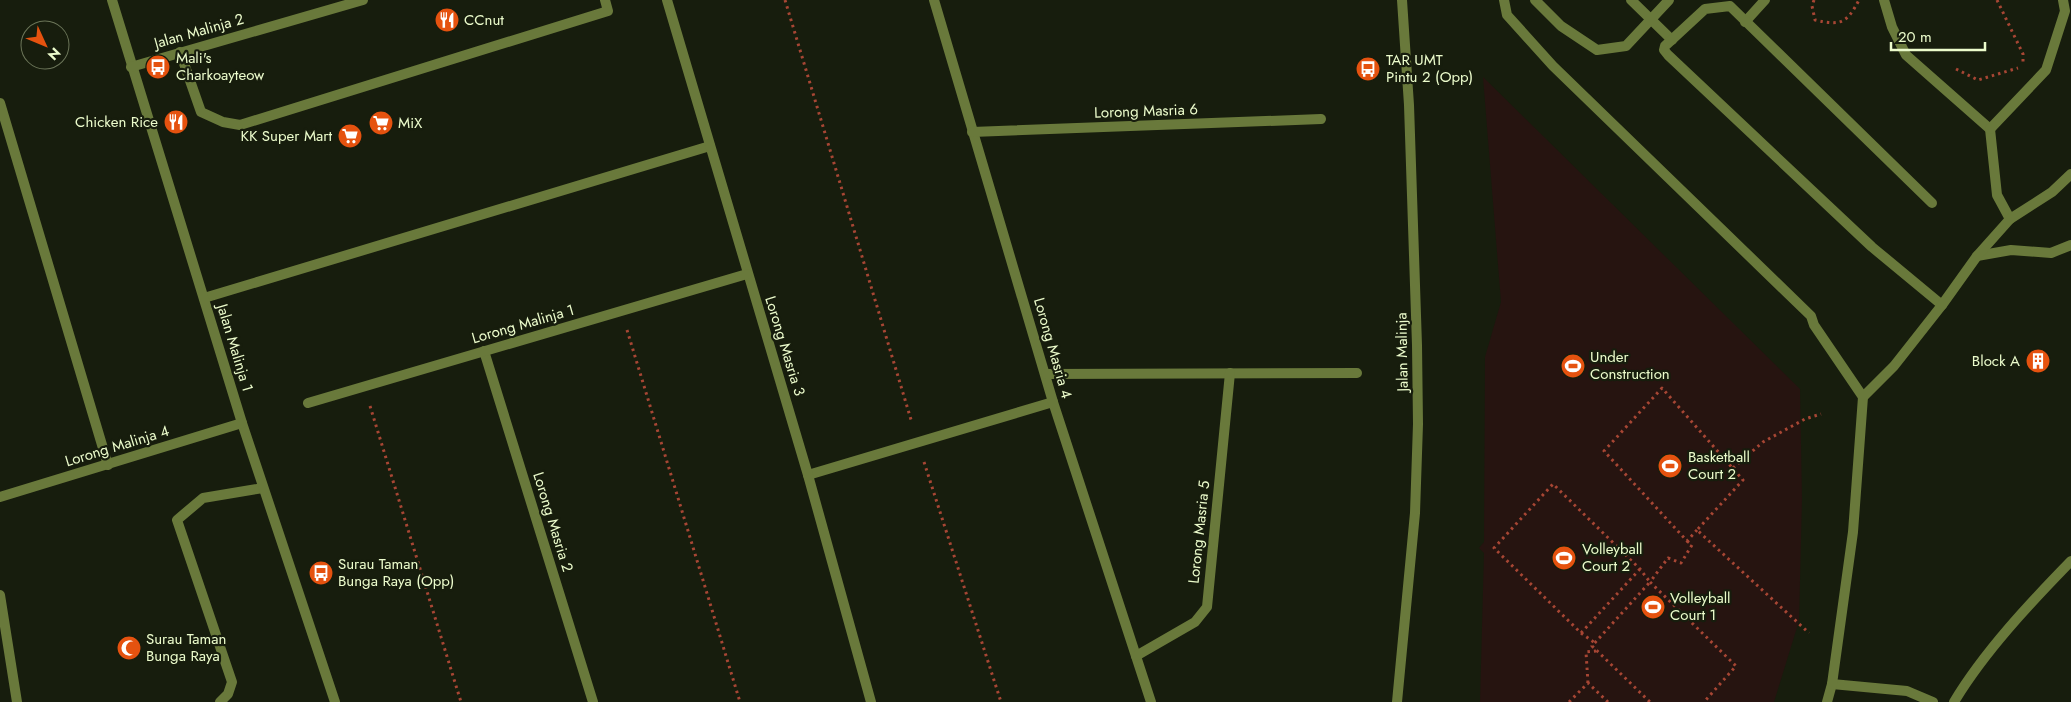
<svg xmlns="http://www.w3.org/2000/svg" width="2071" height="702" viewBox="0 0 2071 702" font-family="Jost,sans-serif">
<rect width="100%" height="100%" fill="#171d0d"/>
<path fill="#261410" d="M1483 77 1800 389 1802 499 1799 621 1774 702H1480L1484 553 1479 548 1484 542 1485 357 1501 302Z"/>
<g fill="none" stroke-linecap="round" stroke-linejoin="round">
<g stroke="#a74634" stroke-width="3" stroke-dasharray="2.5 4" stroke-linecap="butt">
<path d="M785 0 912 423"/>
<path d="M1814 0 1812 6 1815 20C1841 26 1847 23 1859 0"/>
<path d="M1997 0 2023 54V63"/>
<path d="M1956 69 1978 80 2018 68"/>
<path d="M627 330 740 702"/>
<path d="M370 406 461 702"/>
<path d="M924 462 1001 702"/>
<path d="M1733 468 1763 442 1805 419 1821 414"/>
<path d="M1697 530 1687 541 1604 451 1662 388 1743 480 1697 530 1809 633"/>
<path d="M1687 541 1692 545 1681 563 1668 558 1650 582 1736 666 1704 702"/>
<path d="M1640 569 1581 633 1494 548 1553 484 1640 569 1650 582 1592 646 1650 702"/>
<path d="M1581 633 1595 643"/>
<path d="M1588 683 1586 652 1596 651"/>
<path d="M1569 702 1588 683 1608 702"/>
</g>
<g stroke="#69793b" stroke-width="10">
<path d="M1504 0 1507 15 1553 66 1811 316 1814 325 1863 397"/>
<path d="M1535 0 1561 26 1597 50 1626 46 1669 0"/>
<path d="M1631 0 1672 40"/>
<path d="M1884 0 1892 27 1906 55 1990 129 1997 195 2010 219"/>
<path d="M1745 22 1765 0"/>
<path d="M180 52 201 112 223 122 240 125 608 11 605 0"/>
<path d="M0 103 108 465"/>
<path d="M1990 129 2046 70 2065 11 2063 0"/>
<path d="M1932 203 1730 6 1705 9 1665 46 1664 50 1668 55 1872 247 1942 305"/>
<path d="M1977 256 2011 250 2051 253 2071 245"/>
<path d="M204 298 710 146"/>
<path d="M808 475 1053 402"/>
<path d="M1832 684 1907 691 1933 702"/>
<path d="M220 702 228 694 232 682 177 520 203 498 263 488"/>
<path d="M1827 702 1832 684 1853 532 1863 397 1894 366 1942 305 1977 256 2010 219 2052 192 2071 174"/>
</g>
<g stroke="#69793b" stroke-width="10">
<path d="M112 0 242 423 335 702"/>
<path d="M667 0 808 475 871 702"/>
<path d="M934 0 1053 402 1151 702"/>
<path d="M131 67 363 0"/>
<path d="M972 132 1321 119"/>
<path d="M484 351 593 702"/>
<path d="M1046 374 1357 373"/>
<path d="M308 403 747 274"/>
<path d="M0 497 242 423"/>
<path d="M0 595 17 702"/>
<path d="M1136 656 1195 622 1207 607 1230 373"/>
<path d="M1397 702 1415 513 1418 424 1417 345 1409 105 1402 0"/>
<path d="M1954 702C1984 652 2030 603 2071 561"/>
</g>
</g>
<defs>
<symbol id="restaurant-disc" viewBox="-11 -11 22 22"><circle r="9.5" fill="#e5520f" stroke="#171d0d"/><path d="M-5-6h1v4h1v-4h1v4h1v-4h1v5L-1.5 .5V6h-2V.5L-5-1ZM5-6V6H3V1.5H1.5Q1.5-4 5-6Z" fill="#fff"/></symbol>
<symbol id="bus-disc" viewBox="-11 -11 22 22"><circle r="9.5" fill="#e5520f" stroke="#171d0d"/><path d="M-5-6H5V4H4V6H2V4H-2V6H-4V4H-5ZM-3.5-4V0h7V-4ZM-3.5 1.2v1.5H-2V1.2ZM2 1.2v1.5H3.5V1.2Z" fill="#fff"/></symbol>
<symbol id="supermarket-disc" viewBox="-11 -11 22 22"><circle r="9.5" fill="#e5520f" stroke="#171d0d"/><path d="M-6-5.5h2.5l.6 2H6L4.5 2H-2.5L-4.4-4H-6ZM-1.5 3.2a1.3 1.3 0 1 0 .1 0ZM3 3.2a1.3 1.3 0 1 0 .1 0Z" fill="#fff"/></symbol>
<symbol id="building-disc" viewBox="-11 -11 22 22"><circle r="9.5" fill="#e5520f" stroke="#171d0d"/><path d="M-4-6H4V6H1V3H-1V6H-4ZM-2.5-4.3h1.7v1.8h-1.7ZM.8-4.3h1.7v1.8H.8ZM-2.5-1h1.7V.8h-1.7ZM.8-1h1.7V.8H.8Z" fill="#fff"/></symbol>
<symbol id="stadium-disc" viewBox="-11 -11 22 22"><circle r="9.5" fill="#e5520f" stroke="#171d0d"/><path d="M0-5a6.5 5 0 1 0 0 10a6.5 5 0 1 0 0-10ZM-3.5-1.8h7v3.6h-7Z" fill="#fff"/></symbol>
<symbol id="mosque-disc" viewBox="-11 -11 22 22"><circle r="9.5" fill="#e5520f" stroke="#171d0d"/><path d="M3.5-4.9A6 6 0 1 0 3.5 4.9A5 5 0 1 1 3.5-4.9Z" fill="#fff"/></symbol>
</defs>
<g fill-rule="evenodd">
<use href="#restaurant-disc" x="433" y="6" width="28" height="28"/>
<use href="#bus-disc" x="144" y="53" width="28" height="28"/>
<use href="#bus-disc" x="1354" y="55" width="28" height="28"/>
<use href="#restaurant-disc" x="162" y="108" width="28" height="28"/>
<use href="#supermarket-disc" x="367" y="109" width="28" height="28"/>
<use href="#supermarket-disc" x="336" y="122" width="28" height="28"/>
<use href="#building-disc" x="2024" y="347" width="28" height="28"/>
<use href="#stadium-disc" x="1559" y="352" width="28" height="28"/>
<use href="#stadium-disc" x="1656" y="452" width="28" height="28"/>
<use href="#stadium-disc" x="1550" y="544" width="28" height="28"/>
<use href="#bus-disc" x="307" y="559" width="28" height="28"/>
<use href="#stadium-disc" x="1639" y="593" width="28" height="28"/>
<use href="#mosque-disc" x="115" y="634" width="28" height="28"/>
</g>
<g text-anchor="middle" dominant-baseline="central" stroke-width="4.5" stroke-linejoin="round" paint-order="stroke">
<g font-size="15" fill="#ecfccc" stroke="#171d0d" text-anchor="start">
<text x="464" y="20">CCnut</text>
<text x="176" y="58">Mali's<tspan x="176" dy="17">Charkoayteow</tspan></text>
<text x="1386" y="60">TAR UMT<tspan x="1386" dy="17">Pintu 2 (Opp)</tspan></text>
<text x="158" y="122" text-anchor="end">Chicken Rice</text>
<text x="398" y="123">MiX</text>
<text x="332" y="136" text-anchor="end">KK Super Mart</text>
<text x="1590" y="357">Under<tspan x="1590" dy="17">Construction</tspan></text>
<text x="2020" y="361" text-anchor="end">Block A</text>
<text x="1688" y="457">Basketball<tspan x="1688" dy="17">Court 2</tspan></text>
<text x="1582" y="549">Volleyball<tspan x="1582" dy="17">Court 2</tspan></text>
<text x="338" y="564">Surau Taman<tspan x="338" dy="17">Bunga Raya (Opp)</tspan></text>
<text x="1670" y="598">Volleyball<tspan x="1670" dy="17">Court 1</tspan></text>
<text x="146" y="639">Surau Taman<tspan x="146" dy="17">Bunga Raya</tspan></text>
</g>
<g font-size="15" fill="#ecfccc" stroke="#171d0d">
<text transform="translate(199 31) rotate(-16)">Jalan Malinja 2</text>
<text transform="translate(1146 111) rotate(-2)">Lorong Masria 6</text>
<text transform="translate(523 324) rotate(-16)">Lorong Malinja 1</text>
<text transform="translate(785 346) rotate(73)">Lorong Masria 3</text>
<text transform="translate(235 348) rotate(73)">Jalan Malinja 1</text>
<text transform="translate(1053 348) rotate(74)">Lorong Masria 4</text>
<text transform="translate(1402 352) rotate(-91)">Jalan Malinja</text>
<text transform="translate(117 446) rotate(-17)">Lorong Malinja 4</text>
<text transform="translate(553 522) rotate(73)">Lorong Masria 2</text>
<text transform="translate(1199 532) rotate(-84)">Lorong Masria 5</text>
</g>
</g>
<g transform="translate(45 45) rotate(134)"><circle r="24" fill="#171d0d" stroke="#6c7659"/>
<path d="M0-4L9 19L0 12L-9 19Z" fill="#e5520f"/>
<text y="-8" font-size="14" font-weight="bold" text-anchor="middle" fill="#ecfccc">N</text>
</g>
<path d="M1891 42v8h94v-8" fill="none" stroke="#ecfccc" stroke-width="2.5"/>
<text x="1898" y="42" font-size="15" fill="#ecfccc" stroke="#171d0d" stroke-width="4" paint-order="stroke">20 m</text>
</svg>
